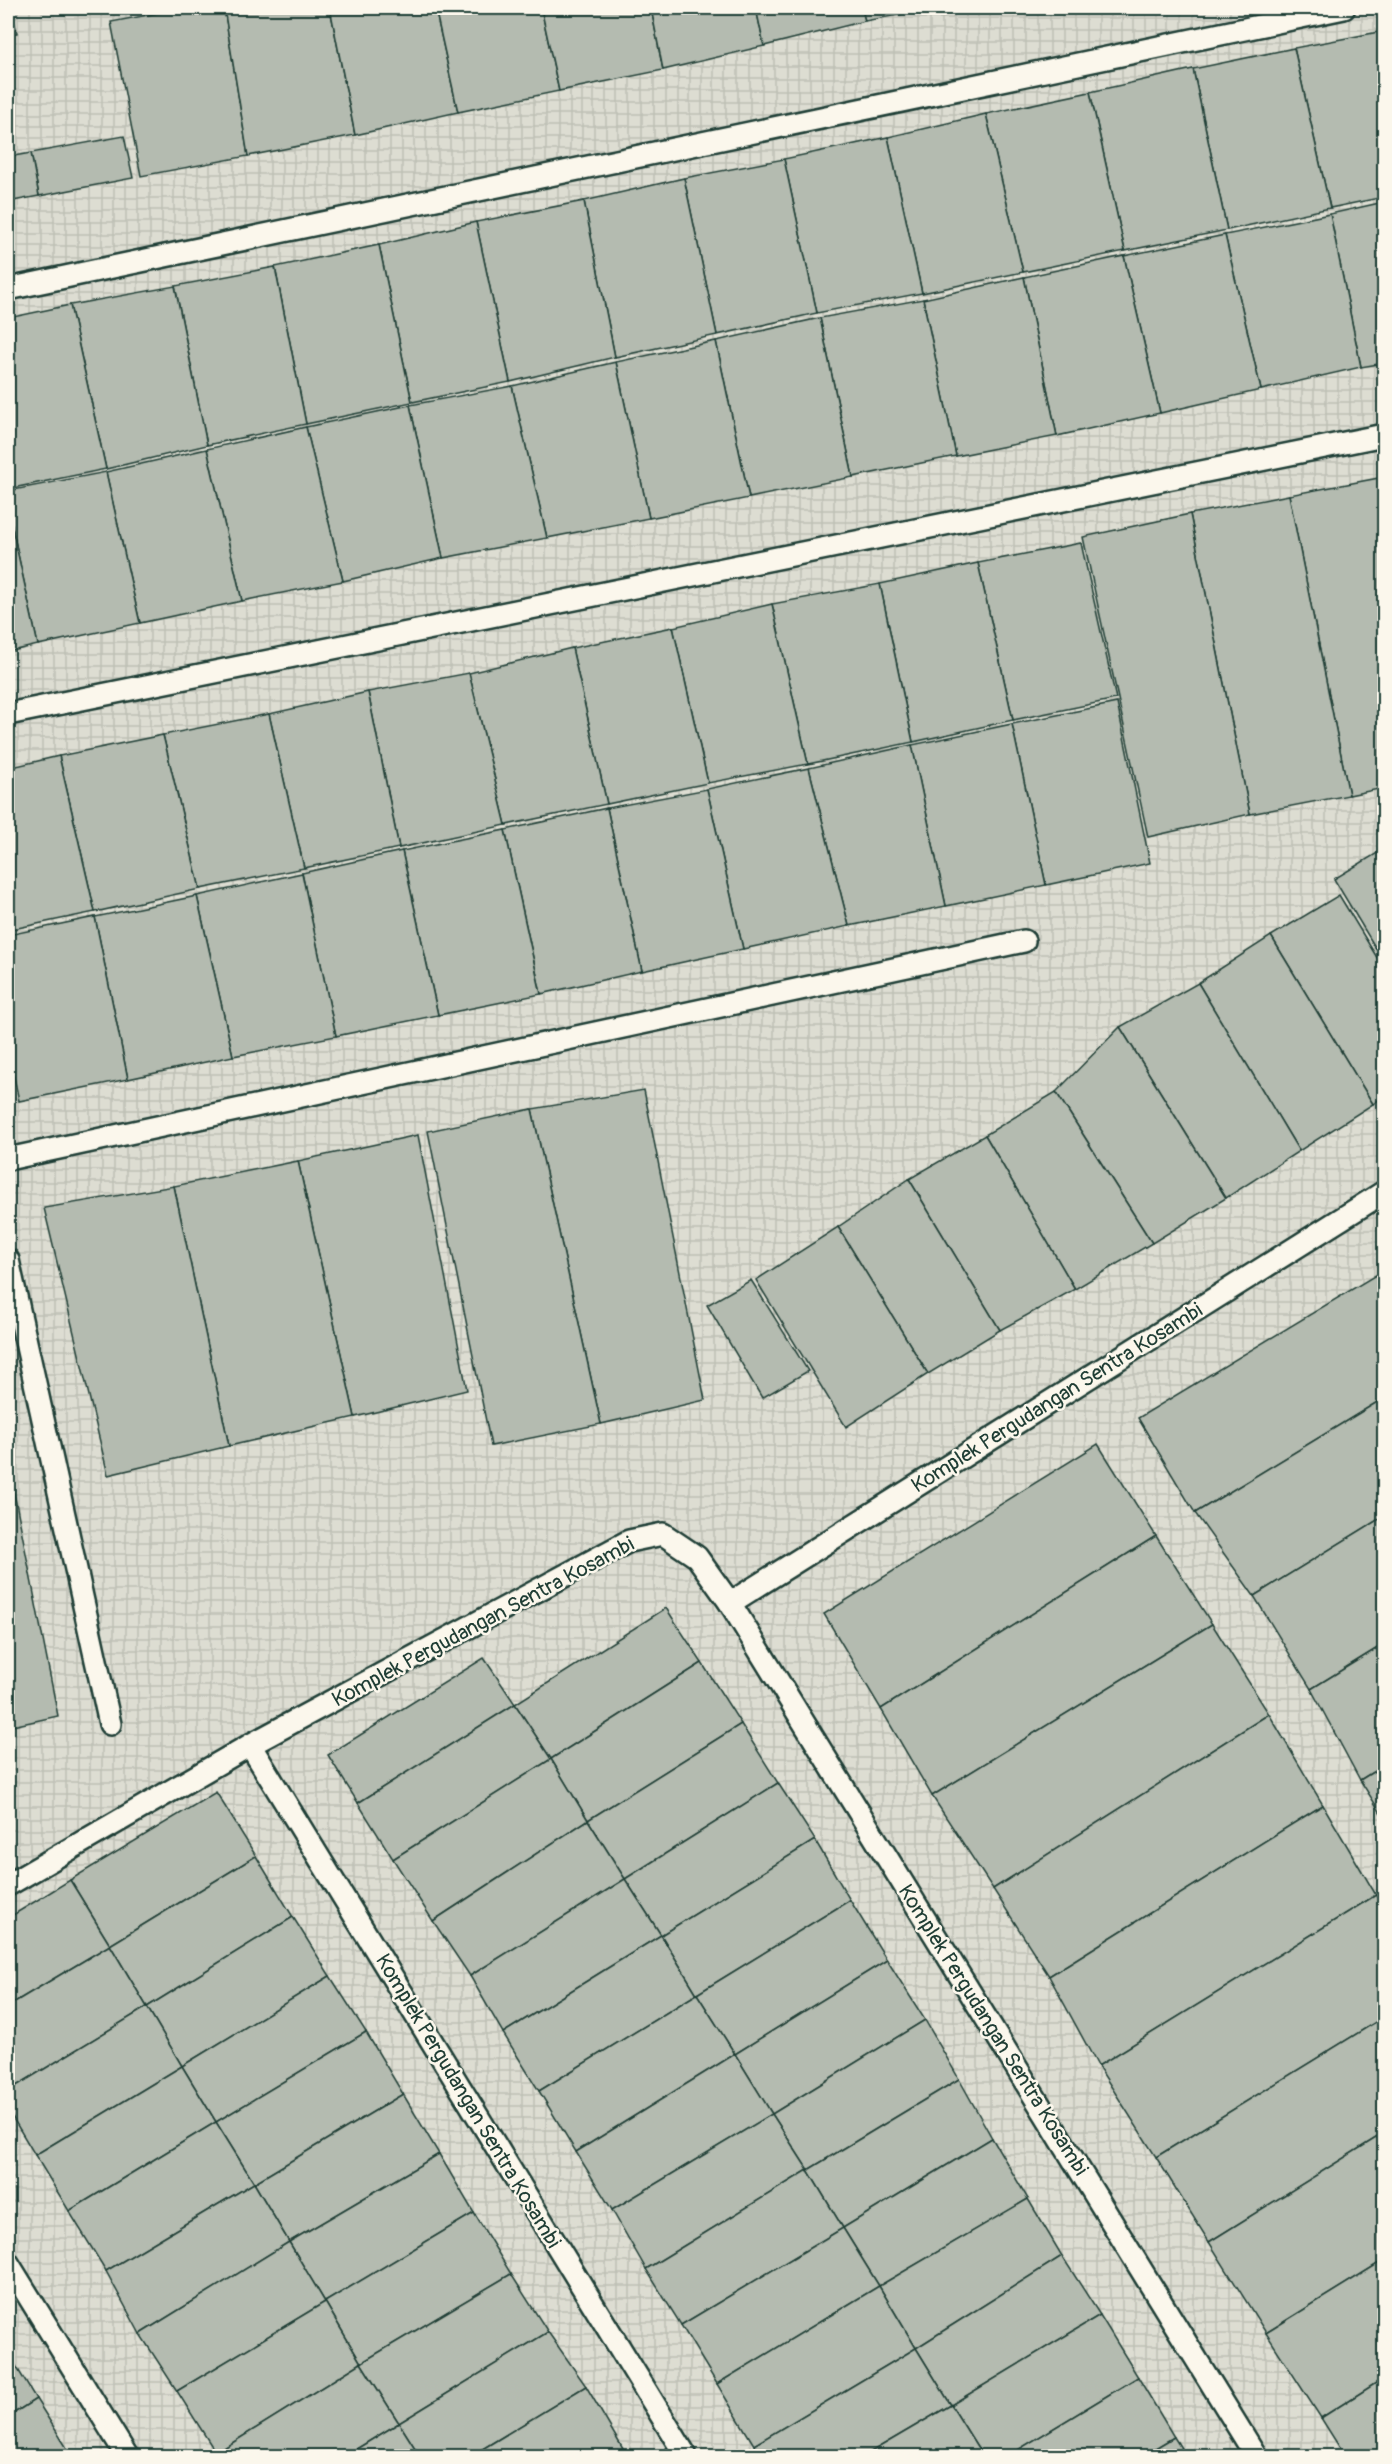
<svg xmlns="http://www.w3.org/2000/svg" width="1392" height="2464" viewBox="0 0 1392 2464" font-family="Pangolin,sans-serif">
<defs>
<pattern id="industrial-grid" width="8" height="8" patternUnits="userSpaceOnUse" patternTransform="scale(1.5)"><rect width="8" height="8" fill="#ddddd2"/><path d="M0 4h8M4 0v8" fill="none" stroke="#bdbfb5"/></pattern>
</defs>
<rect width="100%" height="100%" fill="#eeece1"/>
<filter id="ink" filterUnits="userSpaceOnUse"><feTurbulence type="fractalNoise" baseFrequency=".0167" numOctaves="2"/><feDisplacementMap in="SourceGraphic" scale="12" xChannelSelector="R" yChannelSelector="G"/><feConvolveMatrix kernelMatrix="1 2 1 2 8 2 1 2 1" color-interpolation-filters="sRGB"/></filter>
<g filter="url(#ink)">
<rect fill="url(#industrial-grid)" x="8" y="8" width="1376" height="2448"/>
<g fill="#b4bbb0" stroke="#1f3d34" stroke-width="1.5">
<path d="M8 8H11L17 33 8 35Z"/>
<path d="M185 8H224L248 156 141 176 111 22Z"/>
<path d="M224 8H330L355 135 248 156Z"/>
<path d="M330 8H435L458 112 355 135Z"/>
<path d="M435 8H541L559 91 458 112Z"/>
<path d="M541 8H651L663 70 559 91Z"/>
<path d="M651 8H756L764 46 663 70Z"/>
<path d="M756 8H862L865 21 764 46Z"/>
<path d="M862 8H937L865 21Z"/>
<path d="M1384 31V197L1330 208 1294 48Z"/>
<path d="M1294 48 1330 208 1227 230 1193 69Z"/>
<path d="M1193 69 1227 230 1125 251 1090 92Z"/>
<path d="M1090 92 1125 251 1023 272 986 114Z"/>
<path d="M986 114 1023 272 922 293 888 137Z"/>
<path d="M124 136 133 178 39 196 31 153Z"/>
<path d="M888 137 922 293 817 313 784 159Z"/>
<path d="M31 153 39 196 8 202V157Z"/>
<path d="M784 159 817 313 717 335 684 178Z"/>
<path d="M684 178 717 335 615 357 584 201Z"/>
<path d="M584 201 615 357 510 382 476 222Z"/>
<path d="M1384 202V363L1361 367 1330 214Z"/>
<path d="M1330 214 1361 367 1261 390 1225 235Z"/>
<path d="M476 222 510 382 412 402 379 245Z"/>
<path d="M1225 235 1261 390 1160 413 1124 256Z"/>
<path d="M379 245 412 402 306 424 275 267Z"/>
<path d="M1124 256 1160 413 1057 436 1024 277Z"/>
<path d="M275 267 306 424 207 445 175 286Z"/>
<path d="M1024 277 1057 436 956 456 923 299Z"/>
<path d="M175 286 207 445 106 469 70 305Z"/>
<path d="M923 299 956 456 853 477 820 318Z"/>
<path d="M70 305 106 469 8 489V318Z"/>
<path d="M820 318 853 477 749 498 716 341Z"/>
<path d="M716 341 749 498 649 518 616 362Z"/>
<path d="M616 362 649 518 547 538 512 386Z"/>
<path d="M512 386 547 538 443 558 410 405Z"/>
<path d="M410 405 443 558 343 581 306 427Z"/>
<path d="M306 427 343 581 242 601 207 449Z"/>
<path d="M207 449 242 601 140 623 106 472Z"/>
<path d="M106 472 140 623 38 645 8 509V491Z"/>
<path d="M1384 477V788L1349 795 1289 495Z"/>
<path d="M1289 495 1349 795 1250 814 1190 514Z"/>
<path d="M8 509 38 645 8 652Z"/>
<path d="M1190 514 1250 814 1148 837 1083 537Z"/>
<path d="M1081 543 1116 699 1013 720 978 563Z"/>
<path d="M978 563 1013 720 913 742 880 584Z"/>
<path d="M880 584 913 742 808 764 772 604Z"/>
<path d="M772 604 808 764 708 783 673 627Z"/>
<path d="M673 627 708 783 607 804 572 648Z"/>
<path d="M572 648 607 804 506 825 469 673Z"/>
<path d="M469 673 506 825 399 848 368 692Z"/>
<path d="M368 692 399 848 304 868 269 714Z"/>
<path d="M1117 703 1150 863 1046 885 1012 724Z"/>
<path d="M269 714 304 868 200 889 163 735Z"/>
<path d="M1012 724 1046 885 946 906 912 745Z"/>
<path d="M163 735 200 889 95 912 59 756Z"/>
<path d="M912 745 946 906 849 926 809 768Z"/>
<path d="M59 756 95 912 8 930V768Z"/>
<path d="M809 768 849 926 743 949 707 789Z"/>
<path d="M707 789 743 949 642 971 607 808Z"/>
<path d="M607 808 642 971 541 994 505 830Z"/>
<path d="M505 830 541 994 438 1015 402 851Z"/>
<path d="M1384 849V962L1334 879Z"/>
<path d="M402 851 438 1015 336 1036 302 873Z"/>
<path d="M302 873 336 1036 233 1056 197 896Z"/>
<path d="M1339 895 1384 969V1096L1373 1104 1271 936Z"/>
<path d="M197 896 233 1056 128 1079 95 917Z"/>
<path d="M95 917 128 1079 19 1101 8 1048V935Z"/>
<path d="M1271 936 1373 1104 1299 1151 1198 983Z"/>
<path d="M1198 983 1299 1151 1226 1198 1120 1027Z"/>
<path d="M1120 1027 1226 1198 1152 1243 1056 1092Z"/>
<path d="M644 1090 705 1400 601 1424 532 1109Z"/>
<path d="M1056 1092 1152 1243 1075 1289 985 1135Z"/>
<path d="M532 1109 601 1424 491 1446 428 1131Z"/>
<path d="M418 1135 467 1390 355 1417 298 1161Z"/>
<path d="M985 1135 1075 1289 1000 1330 909 1179Z"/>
<path d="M298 1161 355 1417 229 1446 174 1186Z"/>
<path d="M909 1179 1000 1330 928 1374 838 1227Z"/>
<path d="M174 1186 229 1446 108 1475 44 1208Z"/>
<path d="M838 1227 928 1374 846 1427 756 1280Z"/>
<path d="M1384 1270V1398L1195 1513 1138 1418Z"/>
<path d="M751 1280 808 1371 762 1398 707 1305Z"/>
<path d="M1384 1398V1516L1254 1596 1195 1513Z"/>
<path d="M1098 1444 1156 1536 881 1709 824 1614Z"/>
<path d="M8 1462 58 1716 8 1727Z"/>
<path d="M1384 1516V1644L1311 1689 1254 1596Z"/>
<path d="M1156 1536 1212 1624 932 1796 881 1709Z"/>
<path d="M666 1608 702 1663 551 1759 515 1704Z"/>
<path d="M1212 1624 1269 1714 993 1889 932 1796Z"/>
<path d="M1384 1644V1765L1360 1780 1311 1689Z"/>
<path d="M484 1658 515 1704 358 1803 328 1755Z"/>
<path d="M702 1663 741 1724 588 1820 551 1759Z"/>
<path d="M515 1704 551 1759 393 1859 358 1803Z"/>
<path d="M1269 1714 1323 1805 1049 1976 993 1889Z"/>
<path d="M741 1724 778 1783 625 1879 588 1820Z"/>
<path d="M551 1759 588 1820 433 1921 393 1859Z"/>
<path d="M1384 1765V1818L1360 1780Z"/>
<path d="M778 1783 815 1840 661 1935 625 1879Z"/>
<path d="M216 1792 256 1856 110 1945 70 1880Z"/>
<path d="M1323 1805 1376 1895 1098 2066 1049 1976Z"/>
<path d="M588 1820 625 1879 470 1976 433 1921Z"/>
<path d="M815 1840 850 1900 697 1994 661 1935Z"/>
<path d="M256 1856 293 1917 147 2007 110 1945Z"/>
<path d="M625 1879 661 1935 503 2033 470 1976Z"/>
<path d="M70 1880 110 1945 8 2006V1918Z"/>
<path d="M1376 1895 1384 1908V2017L1156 2157 1098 2066Z"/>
<path d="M850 1900 887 1960 735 2054 697 1994Z"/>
<path d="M293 1917 330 1976 182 2066 147 2007Z"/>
<path d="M661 1935 697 1994 539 2091 503 2033Z"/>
<path d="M110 1945 147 2007 8 2091V2006Z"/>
<path d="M887 1960 925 2020 772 2114 735 2054Z"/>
<path d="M330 1976 366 2032 216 2122 182 2066Z"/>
<path d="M697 1994 735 2054 576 2152 539 2091Z"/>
<path d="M147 2007 182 2066 35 2155 8 2110V2091Z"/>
<path d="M1384 2017V2133L1209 2242 1156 2157Z"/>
<path d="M925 2020 959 2079 808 2170 772 2114Z"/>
<path d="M366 2032 403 2094 254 2183 216 2122Z"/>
<path d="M735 2054 772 2114 612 2210 576 2152Z"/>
<path d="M182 2066 216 2122 69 2211 35 2155Z"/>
<path d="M959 2079 992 2138 843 2228 808 2170Z"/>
<path d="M403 2094 439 2154 289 2242 254 2183Z"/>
<path d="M772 2114 808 2170 646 2269 612 2210Z"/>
<path d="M216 2122 254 2183 106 2271 69 2211Z"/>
<path d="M1384 2133V2260L1266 2333 1209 2242Z"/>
<path d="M992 2138 1028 2199 879 2286 843 2228Z"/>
<path d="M439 2154 474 2213 325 2302 289 2242Z"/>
<path d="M808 2170 843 2228 681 2325 646 2269Z"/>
<path d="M254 2183 289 2242 140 2334 106 2271Z"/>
<path d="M1028 2199 1062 2256 916 2348 879 2286Z"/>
<path d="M474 2213 511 2274 361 2363 325 2302Z"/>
<path d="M843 2228 879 2286 717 2384 681 2325Z"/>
<path d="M289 2242 325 2302 177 2391 140 2334Z"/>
<path d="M1062 2256 1100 2315 951 2405 916 2348Z"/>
<path d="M1384 2260V2378L1321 2418 1266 2333Z"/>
<path d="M511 2274 548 2332 399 2423 361 2363Z"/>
<path d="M879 2286 916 2348 754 2445 717 2384Z"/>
<path d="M325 2302 361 2363 216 2453 177 2391Z"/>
<path d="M1100 2315 1138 2377 1008 2456H983L951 2405Z"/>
<path d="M548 2332 586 2386 471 2456H420L399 2423Z"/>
<path d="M916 2348 951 2405 864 2456H761L754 2445Z"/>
<path d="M8 2353 36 2399 8 2417Z"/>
<path d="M361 2363 399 2423 345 2456H218L216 2453Z"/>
<path d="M1138 2377 1174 2437 1142 2456H1008Z"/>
<path d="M1384 2378V2456H1345L1321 2418Z"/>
<path d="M586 2386 623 2449 611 2456H471Z"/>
<path d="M36 2399 72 2456H8V2417Z"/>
<path d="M951 2405 983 2456H864Z"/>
<path d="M399 2423 420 2456H345Z"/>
<path d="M1174 2437 1186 2456H1142Z"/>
</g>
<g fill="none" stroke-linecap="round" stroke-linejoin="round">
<defs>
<g id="lane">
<path d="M8 289 1344 8"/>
<path d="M8 714 1384 435"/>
<path d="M8 1159 1024 941"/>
<path d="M8 1260 110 1724"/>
<path d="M250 1745 686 2456"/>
<path d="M8 1885 250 1745 629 1541 663 1534 697 1557 730 1603"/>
<path d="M8 2263 127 2456"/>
<path d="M1256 2456 730 1603 1384 1192"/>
</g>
</defs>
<use href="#lane" stroke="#1f3d34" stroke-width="26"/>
<use href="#lane" stroke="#fbf7ec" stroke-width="21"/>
</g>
</g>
<g text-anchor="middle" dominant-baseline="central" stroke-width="5" stroke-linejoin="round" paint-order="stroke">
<g font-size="21" fill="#1f3d34" stroke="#fbf7ec">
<text transform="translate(1057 1398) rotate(-32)">Komplek Pergudangan Sentra Kosambi</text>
<text transform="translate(483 1622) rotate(-28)">Komplek Pergudangan Sentra Kosambi</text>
<text transform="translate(993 2030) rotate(58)">Komplek Pergudangan Sentra Kosambi</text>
<text transform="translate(468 2101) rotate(59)">Komplek Pergudangan Sentra Kosambi</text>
</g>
</g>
<rect width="1392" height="2464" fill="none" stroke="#fbf7ec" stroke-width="30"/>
<rect x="15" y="15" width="1362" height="2434" fill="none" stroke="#1f3d34" stroke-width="2" filter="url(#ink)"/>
</svg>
